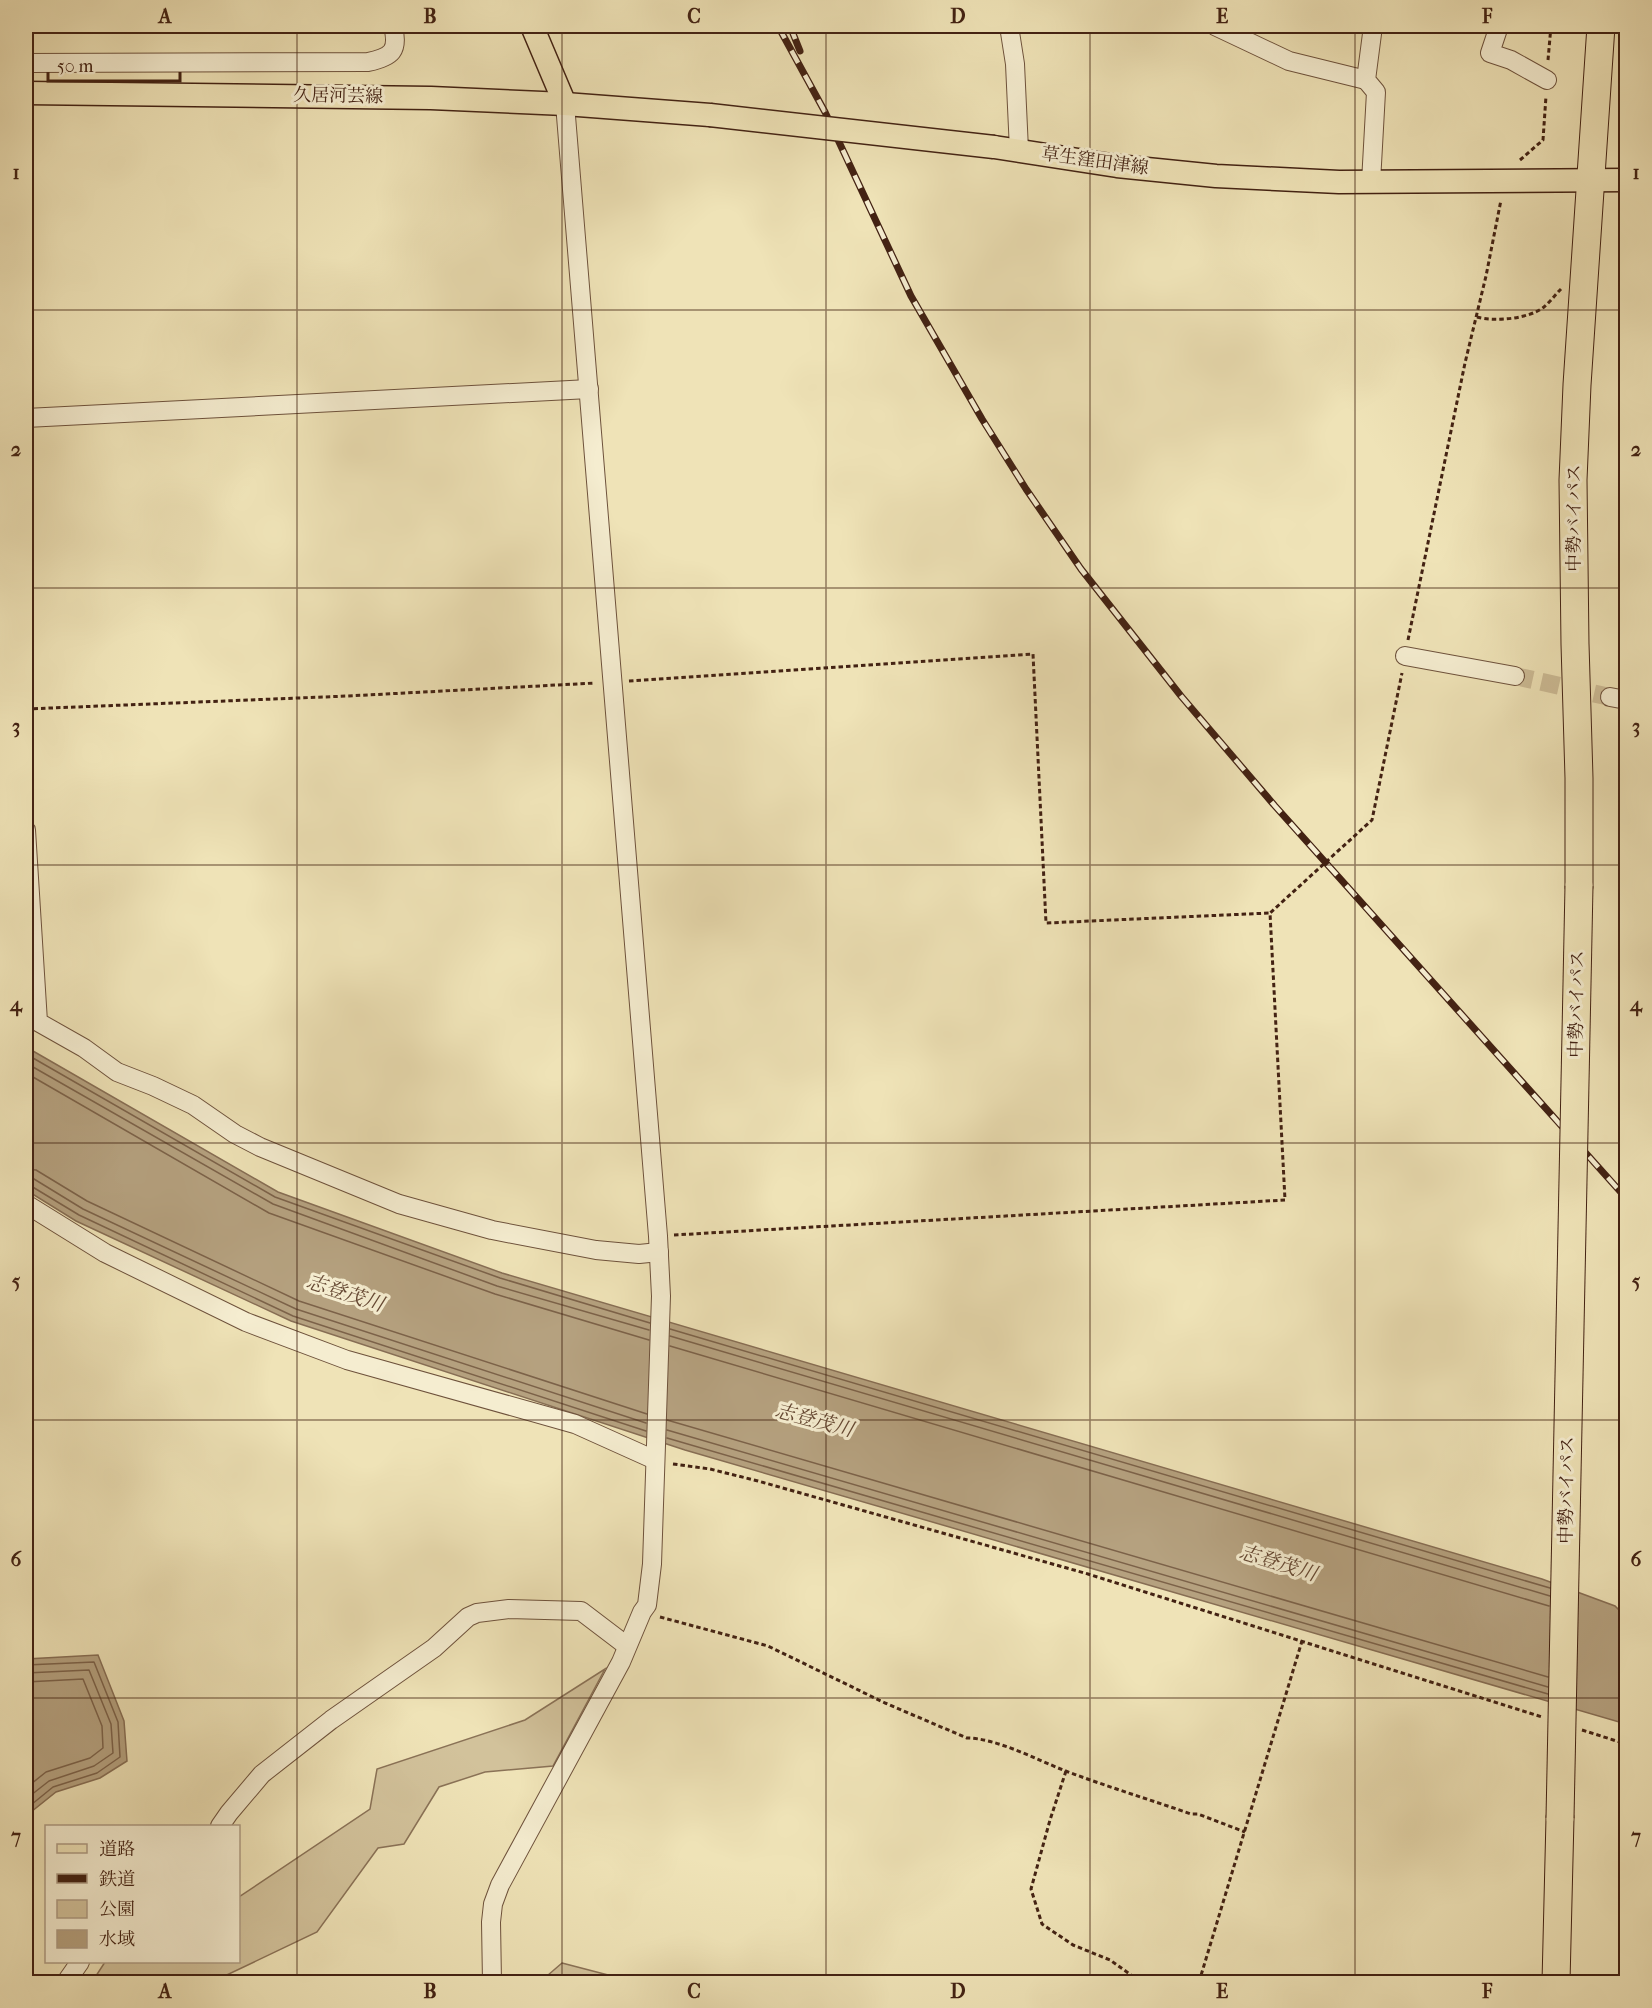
<svg xmlns="http://www.w3.org/2000/svg" width="1652" height="2008" viewBox="0 0 1652 2008" font-family="'IM FELL French Canon','Noto Serif JP',serif">
<rect width="100%" height="100%" fill="#efe3b7"/>
<filter id="stains"><feTurbulence type="fractalNoise" baseFrequency=".00333" numOctaves="4"/><feColorMatrix values="0 0 0 0 .2 0 0 0 0 .09 0 0 0 0 .02 0 0 0 .5 -.17"/></filter>
<radialGradient id="worn" r=".72"><stop offset=".6" stop-color="#630" stop-opacity="0"/><stop offset="1" stop-color="#630" stop-opacity=".3"/></radialGradient>
<g fill="#d2c29b" stroke="#8a7257" stroke-width="1.5">
<path d="M605 1669 553 1766 485 1772 439 1787 404 1844 378 1848 317 1932 212 1982H92L105 1962H238L239 1897 370 1809 377 1769 525 1720Z"/>
<path d="M562 1963 635 1982H540Z"/>
</g>
<g fill="#b5a17f" stroke="#876e54" stroke-width="1.5">
<path d="M26 1047 278 1192 502 1273 1542 1579 1615 1606 1626 1617V1724L685 1450 291 1321 76 1221 26 1190Z"/>
<path d="M98 1655 124 1721 127 1761 100 1778 56 1792 26 1816V1659Z"/>
</g>
<g fill="none" stroke-linecap="round" stroke-linejoin="round">
<g stroke="#7c6249" stroke-width="1.5">
<path d="M26 1054 275 1197 500 1278 650 1323"/>
<path d="M26 1063 273 1204 497 1286 649 1330"/>
<path d="M26 1073 269 1213 495 1294 649 1340"/>
<path d="M26 1169 36 1170 87 1201 299 1301 647 1414"/>
<path d="M26 1178 34 1179 83 1209 296 1309 646 1423"/>
<path d="M26 1185 31 1186 79 1215 293 1316 646 1431"/>
<path d="M670 1329 1550 1588"/>
<path d="M670 1336 1550 1596"/>
<path d="M670 1346 1549 1606"/>
<path d="M667 1420 1548 1677"/>
<path d="M667 1430 1548 1687"/>
<path d="M667 1438 1548 1694"/>
<path d="M26 1665 94 1662 118 1722 120 1757 97 1773 53 1787 26 1809"/>
<path d="M26 1673 89 1670 111 1724 113 1753 94 1766 49 1781 26 1799"/>
<path d="M26 1682 83 1679 102 1726 103 1748 90 1758 46 1772 26 1788"/>
</g>
<path stroke="#cdbc96" stroke-width="18" stroke-dasharray="18 9" stroke-linecap="butt" d="M1515 676 1610 697"/>
<defs>
<g id="minor">
<path d="M1009 26 1015 64 1019 150"/>
<path d="M1215 26 1289 61 1366 80"/>
<path d="M1499 26 1490 53 1511 60 1547 80"/>
<path d="M26 63 368 62C392 57 399 51 393 26"/>
<path d="M1371 182 1376 92 1366 80 1373 26"/>
<path d="M26 418 589 389"/>
<path d="M1405 656 1515 676"/>
<path d="M1610 697 1626 700"/>
<path d="M26 830 38 1022 84 1048 117 1072 153 1086 193 1105 235 1134 260 1147 399 1204 492 1230 596 1250 639 1254 659 1252"/>
<path d="M26 1204 105 1253 246 1322 347 1360 575 1424 655 1460"/>
<path d="M220 1826 229 1813 262 1774 331 1720 434 1648 468 1617 477 1613 509 1609 581 1611 627 1646"/>
<path d="M66 1982 80 1962"/>
<path d="M492 1982 491 1922 493 1904 500 1885 621 1662 642 1612 647 1605 652 1564 661 1296 658 1236 565 104"/>
</g>
<g id="major">
<path d="M532 26 565 104"/>
<path d="M26 93 431 98 565 104 710 115"/>
<path d="M994 147 1117 166 1216 176 1339 182 1626 180"/>
</g>
<g id="highway">
<path d="M1579 886V778L1575 644 1573 480 1577 385 1601 26"/>
<path d="M1556 1982 1560 1818"/>
</g>
</defs>
<use href="#minor" stroke="#6e523c" stroke-width="20"/>
<use href="#major" stroke="#432213" stroke-width="25"/>
<use href="#highway" stroke="#432213" stroke-width="29"/>
<g stroke="#432213" stroke-width="3" stroke-dasharray="4.5 3" stroke-linecap="butt">
<path d="M1548 60 1551 26"/>
<path d="M1520 160 1543 140 1546 96"/>
<path d="M1477 317C1494 322 1529 319 1544 307 1550 302 1555 295 1561 289"/>
<path d="M1408 640 1465 363 1486 276 1501 200"/>
<path d="M629 681 1033 654 1046 923 1270 913"/>
<path d="M26 709 348 696 595 683"/>
<path d="M674 1235 1285 1200 1270 913 1372 820 1402 673"/>
<path d="M673 1464 710 1469 758 1481 1088 1574 1542 1717"/>
<path d="M660 1617 768 1646 885 1703 967 1738C995 1738 1036 1759 1063 1770 1105 1786 1148 1799 1191 1814H1198L1245 1832"/>
<path d="M1582 1730 1626 1744"/>
<path d="M1066 1771 1050 1820 1031 1889 1042 1924 1073 1945 1110 1960 1141 1982"/>
<path d="M1199 1982 1302 1641"/>
</g>
<use href="#minor" stroke="#f5edd0" stroke-width="18"/>
<use href="#major" stroke="#efe3b7" stroke-width="22"/>
<use href="#highway" stroke="#efe3b7" stroke-width="27"/>
<defs>
<g id="rail">
<path d="M778 26 825 112 911 296 982 419 1026 489 1081 569 1181 696 1275 806 1626 1198"/>
<path d="M790 26 800 51"/>
</g>
</defs>
<use href="#rail" stroke="#432213" stroke-width="7"/>
<use href="#rail" stroke="#f5edd0" stroke-width="4.5" stroke-dasharray="14" stroke-linecap="butt"/>
<defs>
<path id="major-bridge" d="M710 115 994 147"/>
<path id="highway-bridge" d="M1560 1818 1579 886"/>
</defs>
<use href="#major-bridge" stroke="#432213" stroke-width="25" stroke-linecap="butt"/>
<use href="#highway-bridge" stroke="#432213" stroke-width="29" stroke-linecap="butt"/>
<use href="#major-bridge" stroke="#efe3b7" stroke-width="22"/>
<use href="#highway-bridge" stroke="#efe3b7" stroke-width="27"/>
</g>
<path fill="none" stroke="#432213" stroke-width="1.5" stroke-opacity="0.55" d="M297 26V1982M562 26V1982M826 26V1982M1090 26V1982M1355 26V1982M26 310H1626M26 588H1626M26 865H1626M26 1143H1626M26 1420H1626M26 1698H1626"/>
<g text-anchor="middle" dominant-baseline="central" stroke-width="6" stroke-linejoin="round" paint-order="stroke">
<g font-size="18" fill="#432213" stroke="#f5edd0">
<text transform="translate(338 96) rotate(1)">久居河芸線</text>
<text transform="translate(1095 161) rotate(8)">草生窪田津線</text>
<text transform="translate(1574 518) rotate(-90)">中勢バイパス</text>
<text transform="translate(1577 1004) rotate(-89)">中勢バイパス</text>
<text transform="translate(1567 1490) rotate(-89)">中勢バイパス</text>
</g>
<g font-size="20" font-style="italic" fill="#654833" stroke="#f5edd0">
<text transform="translate(345 1293) rotate(18)">志登茂川</text>
<text transform="translate(814 1420) rotate(15)">志登茂川</text>
<text transform="translate(1278 1563) rotate(17)">志登茂川</text>
</g>
</g>
<rect width="1652" height="2008" fill="none" stroke="#efe3b7" stroke-width="66"/>
<rect x="45" y="1825" width="195" height="138" fill="#f5edd0" stroke="#ae9c84" stroke-width="1.5"/>
<rect x="57" y="1844" width="30" height="9" fill="#efe3b7" stroke="#ae9c84" stroke-width="1.5"/>
<text x="99" y="1855" font-size="18" fill="#432213">道路</text>
<rect x="57" y="1874" width="30" height="9" fill="#432213" stroke="#ae9c84" stroke-width="1.5"/>
<text x="99" y="1885" font-size="18" fill="#432213">鉄道</text>
<rect x="57" y="1900" width="30" height="18" fill="#d2c29b" stroke="#ae9c84" stroke-width="1.5"/>
<text x="99" y="1915" font-size="18" fill="#432213">公園</text>
<rect x="57" y="1930" width="30" height="18" fill="#b5a17f" stroke="#ae9c84" stroke-width="1.5"/>
<text x="99" y="1945" font-size="18" fill="#432213">水域</text>
<path d="M48 72v9h132v-9" fill="none" stroke="#432213" stroke-width="3"/>
<text x="57" y="72" font-size="18" fill="#432213" stroke="#f5edd0" stroke-width="4.5" paint-order="stroke">50 m</text>
<rect x="33" y="33" width="1586" height="1942" fill="none" stroke="#432213" stroke-width="2"/>
<g font-size="20" text-anchor="middle" font-weight="bold" fill="#432213">
<text x="165" y="23">A</text>
<text x="430" y="23">B</text>
<text x="694" y="23">C</text>
<text x="958" y="23">D</text>
<text x="1222" y="23">E</text>
<text x="1487" y="23">F</text>
<text x="16" y="179">1</text>
<text x="1636" y="179">1</text>
<text x="16" y="456">2</text>
<text x="1636" y="456">2</text>
<text x="16" y="733">3</text>
<text x="1636" y="733">3</text>
<text x="16" y="1011">4</text>
<text x="1636" y="1011">4</text>
<text x="16" y="1288">5</text>
<text x="1636" y="1288">5</text>
<text x="16" y="1566">6</text>
<text x="1636" y="1566">6</text>
<text x="16" y="1843">7</text>
<text x="1636" y="1843">7</text>
<text x="165" y="1998">A</text>
<text x="430" y="1998">B</text>
<text x="694" y="1998">C</text>
<text x="958" y="1998">D</text>
<text x="1222" y="1998">E</text>
<text x="1487" y="1998">F</text>
</g>
<rect width="100%" height="100%" filter="url(#stains)"/>
<rect width="100%" height="100%" fill="url(#worn)"/>
</svg>
